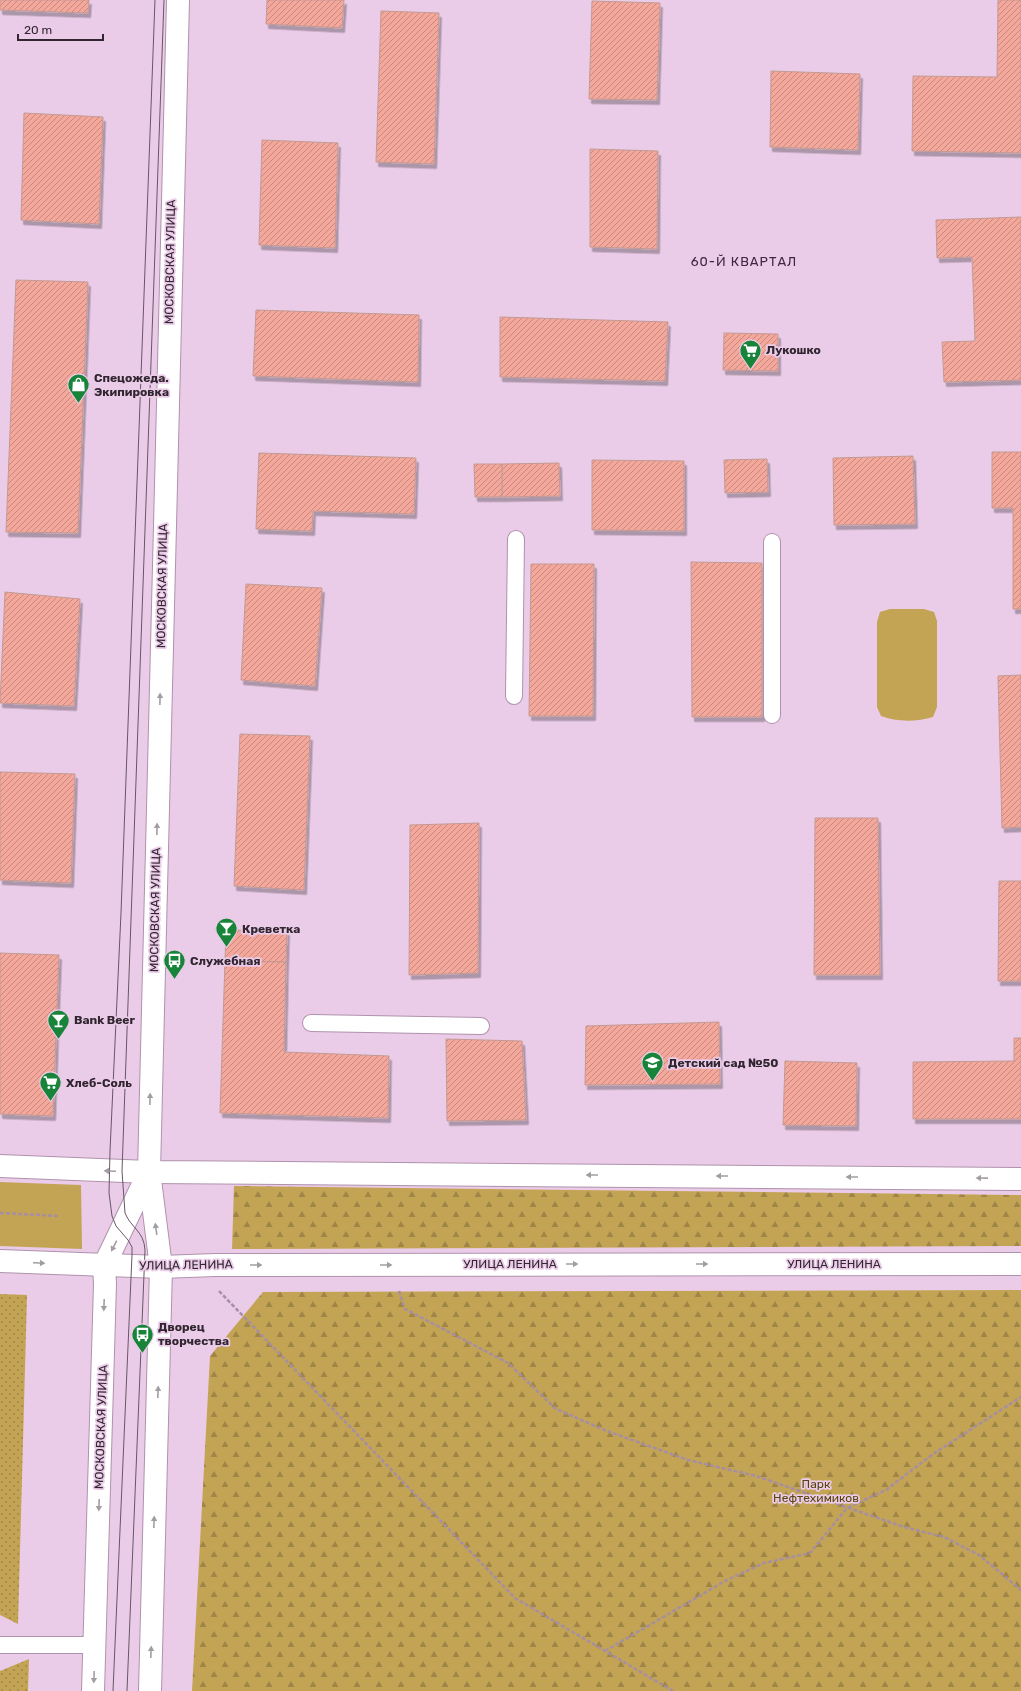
<svg xmlns="http://www.w3.org/2000/svg" width="1021" height="1691" viewBox="0 0 1021 1691" font-family="Rubik,sans-serif">
<defs>
<pattern id="forest-firs" width="22" height="20" patternUnits="userSpaceOnUse"><rect width="22" height="20" fill="#c3a454"/><path d="M5 1l3.5 6h-7zM16 11l3.5 6h-7z" fill="#9f8546"/></pattern>
<pattern id="park-dots" width="8" height="8" patternUnits="userSpaceOnUse"><rect width="8" height="8" fill="#c3a454"/><path d="M2 2h.1M6 6h.1" fill="none" stroke="#9f8546" stroke-width="1.8" stroke-linecap="round"/></pattern>
<pattern id="building-hatch" width="6" height="6" patternUnits="userSpaceOnUse"><rect width="6" height="6" fill="#f4a79b"/><path d="M-1 1l2-2M0 6l6-6M5 7l2-2" fill="none" stroke="#c6887f"/></pattern>
<filter id="shadow"><feDropShadow dx="2.5" dy="4.5" stdDeviation="0" flood-color="#0004"/></filter>
</defs>
<rect width="100%" height="100%" fill="#ebcce8"/>
<g fill="#c3a454">
<path d="M890 609H924L934 612 937 621V707L933 717C917 722 896 722 881 716L877 707V622L880 612Z"/>
<path d="M0 1182 81 1185 82 1249 0 1246Z"/>
</g>
<g fill="url(#forest-firs)">
<path d="M234 1186 1021 1195V1246L232 1249Z"/>
<path d="M1021 1290V1691H192L210 1356 263 1292Z"/>
</g>
<g fill="url(#park-dots)">
<path d="M0 1294 27 1295 18 1624 0 1615Z"/>
<path d="M29 1659 28 1691H0V1671Z"/>
</g>
<g fill="url(#building-hatch)" stroke="#c39a93" filter="url(#shadow)">
<path d="M0 0H89L88 13 0 10Z"/>
<path d="M267 0H344L342 28 266 24Z"/>
<path d="M998 0H1021V153L912 151 913 76 997 77Z"/>
<path d="M592 1 660 3 657 100 589 99Z"/>
<path d="M381 11 439 13 434 164 376 162Z"/>
<path d="M771 71 860 74 858 150 770 147Z"/>
<path d="M24 113 103 117 99 224 21 220Z"/>
<path d="M262 140 338 143 335 248 259 245Z"/>
<path d="M590 149 658 151 657 249 590 247Z"/>
<path d="M1021 217V380L944 382 942 342 975 341 972 257 937 258 936 220Z"/>
<path d="M16 280 88 282 78 533 6 532Z"/>
<path d="M256 310 419 315 418 382 253 376Z"/>
<path d="M500 317 668 322 665 381 500 377Z"/>
<path d="M724 333 778 334V371L723 370Z"/>
<path d="M992 452H1021V609H1013V508H992Z"/>
<path d="M259 453 416 458 414 514 313 511 312 531 256 529Z"/>
<path d="M913 456 915 524 834 525 833 458Z"/>
<path d="M767 459 768 492 725 493 724 460Z"/>
<path d="M592 460 684 461V531L592 530Z"/>
<path d="M559 463 560 496 502 497V464Z"/>
<path d="M474 464H502V497H475Z"/>
<path d="M691 562 762 563V717H692Z"/>
<path d="M531 564H594L593 716H529Z"/>
<path d="M246 584 322 588 315 686 241 680Z"/>
<path d="M5 592 80 599 74 706 0 703Z"/>
<path d="M1021 675V827L1002 828 998 676Z"/>
<path d="M240 734 310 736 304 890 234 886Z"/>
<path d="M0 772 75 774 71 883 0 880Z"/>
<path d="M815 818H878L880 975H814Z"/>
<path d="M479 823 478 973 409 975 410 825Z"/>
<path d="M999 881H1021V981H998Z"/>
<path d="M226 930 287 931 286 962 225 961Z"/>
<path d="M0 953 59 955 53 1116 0 1114Z"/>
<path d="M225 961 286 962 284 1052 389 1056 388 1118 220 1113Z"/>
<path d="M719 1022 720 1084 585 1085 586 1026Z"/>
<path d="M1014 1038H1021V1119H913V1062L1014 1061Z"/>
<path d="M446 1039 522 1041 526 1120 447 1121Z"/>
<path d="M785 1061 857 1063 856 1126 783 1125Z"/>
</g>
<g fill="none" stroke-linecap="round" stroke-linejoin="round">
<defs>
<g id="lane">
<path d="M772 542V715"/>
<path d="M514 696 516 539"/>
<path d="M311 1023 481 1026"/>
<path d="M0 1645H95"/>
</g>
<g id="street">
<path d="M0 1166 149 1172 1021 1179"/>
<path d="M0 1261 161 1267 215 1265 1021 1264"/>
<path d="M93 1691 105 1284 104 1266 149 1172"/>
<path d="M150 1691 161 1267 149 1172 178 0"/>
</g>
</defs>
<use href="#lane" stroke="#af92ac" stroke-width="18"/>
<use href="#street" stroke="#af92ac" stroke-width="24"/>
<g stroke="#a68ea3" stroke-width="2.5" stroke-dasharray="4 2" stroke-linecap="butt">
<path d="M0 1213 58 1216"/>
<path d="M219 1291 515 1598 673 1691"/>
<path d="M399 1291 405 1309 508 1363 556 1409 607 1431 688 1460 756 1476 904 1527 944 1537 979 1555 1021 1590"/>
<path d="M605 1651 725 1581 764 1563 810 1553 847 1508 886 1490 933 1454 1021 1397"/>
</g>
<use href="#lane" stroke="#fff" stroke-width="16"/>
<use href="#street" stroke="#fff" stroke-width="22"/>
<g stroke="#675666" stroke-width="1">
<path d="M113 1691 132 1255V1247L128 1240 116 1226 112 1216 109 1193 110 1151 121 913 155 0"/>
<path d="M127 1691 145 1250C144 1231 131 1228 125 1213L122 1171 164 0"/>
</g>
</g>
<defs><path id="oneway-solid" d="M-6-.8H1V-3.2L6.5 0L1 3.2V.8H-6Z"/></defs>
<g fill="#a29da2">
<use href="#oneway-solid" transform="translate(160 699) rotate(-89)"/>
<use href="#oneway-solid" transform="translate(157 829) rotate(-89)"/>
<use href="#oneway-solid" transform="translate(150 1099) rotate(-89)"/>
<use href="#oneway-solid" transform="translate(110 1171) rotate(-178)"/>
<use href="#oneway-solid" transform="translate(592 1175) rotate(-180)"/>
<use href="#oneway-solid" transform="translate(722 1176) rotate(-180)"/>
<use href="#oneway-solid" transform="translate(852 1177) rotate(-180)"/>
<use href="#oneway-solid" transform="translate(982 1178) rotate(-179)"/>
<use href="#oneway-solid" transform="translate(156 1229) rotate(-98)"/>
<use href="#oneway-solid" transform="translate(114 1246) rotate(117)"/>
<use href="#oneway-solid" transform="translate(39 1263) rotate(2)"/>
<use href="#oneway-solid" transform="translate(572 1264)"/>
<use href="#oneway-solid" transform="translate(702 1264)"/>
<use href="#oneway-solid" transform="translate(256 1265)"/>
<use href="#oneway-solid" transform="translate(386 1265)"/>
<use href="#oneway-solid" transform="translate(104 1305) rotate(92)"/>
<use href="#oneway-solid" transform="translate(158 1392) rotate(-88)"/>
<use href="#oneway-solid" transform="translate(99 1505) rotate(92)"/>
<use href="#oneway-solid" transform="translate(154 1522) rotate(-88)"/>
<use href="#oneway-solid" transform="translate(151 1652) rotate(-88)"/>
<use href="#oneway-solid" transform="translate(94 1677) rotate(92)"/>
</g>
<defs>
<symbol id="supermarket-pin" viewBox="-11 -11 22 30"><path d="M0 17L-7.5 6A9.5 9.5 0 1 1 7.5 6Z" fill="#17843a" stroke="#ebcce8"/><path d="M-6-5.5h2.5l.6 2H6L4.5 2H-2.5L-4.4-4H-6ZM-1.5 3.2a1.3 1.3 0 1 0 .1 0ZM3 3.2a1.3 1.3 0 1 0 .1 0Z" fill="#fff"/></symbol>
<symbol id="shop-pin" viewBox="-11 -11 22 30"><path d="M0 17L-7.5 6A9.5 9.5 0 1 1 7.5 6Z" fill="#17843a" stroke="#ebcce8"/><path d="M-5-2.5h2.3a2.7 3.5 0 0 1 5.4 0H5L5.5 6h-11ZM-1.5-2.5h3a1.5 2.3 0 0 0-3 0Z" fill="#fff"/></symbol>
<symbol id="bar-pin" viewBox="-11 -11 22 30"><path d="M0 17L-7.5 6A9.5 9.5 0 1 1 7.5 6Z" fill="#17843a" stroke="#ebcce8"/><path d="M-6-5H6L.8 .8V4.5H3.5V6h-7V4.5H-.8V.8Z" fill="#fff"/></symbol>
<symbol id="bus-pin" viewBox="-11 -11 22 30"><path d="M0 17L-7.5 6A9.5 9.5 0 1 1 7.5 6Z" fill="#17843a" stroke="#ebcce8"/><path d="M-5-6H5V4H4V6H2V4H-2V6H-4V4H-5ZM-3.5-4V0h7V-4ZM-3.5 1.2v1.5H-2V1.2ZM2 1.2v1.5H3.5V1.2Z" fill="#fff"/></symbol>
<symbol id="school-pin" viewBox="-11 -11 22 30"><path d="M0 17L-7.5 6A9.5 9.5 0 1 1 7.5 6Z" fill="#17843a" stroke="#ebcce8"/><path d="M0-5L7-2L0 1L-7-2ZM-4 1L0 2.5L4 1V4Q0 6-4 4Z" fill="#fff"/></symbol>
</defs>
<g fill-rule="evenodd">
<use href="#supermarket-pin" x="738" y="338" width="25" height="34"/>
<use href="#shop-pin" x="66" y="372" width="25" height="34"/>
<use href="#bar-pin" x="214" y="916" width="25" height="34"/>
<use href="#bus-pin" x="162" y="948" width="25" height="34"/>
<use href="#bar-pin" x="46" y="1008" width="25" height="34"/>
<use href="#school-pin" x="640" y="1050" width="25" height="34"/>
<use href="#supermarket-pin" x="38" y="1070" width="25" height="34"/>
<use href="#bus-pin" x="130" y="1322" width="25" height="34"/>
</g>
<g text-anchor="middle" dominant-baseline="central" stroke-width="3.5" stroke-linejoin="round" paint-order="stroke">
<g font-size="12" fill="#312530" stroke="#ebcce8">
<text transform="translate(170 262) rotate(-89)">МОСКОВСКАЯ УЛИЦА</text>
<text transform="translate(162 586) rotate(-89)">МОСКОВСКАЯ УЛИЦА</text>
<text transform="translate(155 910) rotate(-89)">МОСКОВСКАЯ УЛИЦА</text>
<text x="510" y="1264">УЛИЦА ЛЕНИНА</text>
<text x="834" y="1264">УЛИЦА ЛЕНИНА</text>
<text transform="translate(186 1265) rotate(-1)">УЛИЦА ЛЕНИНА</text>
<text transform="translate(101 1427) rotate(-88)">МОСКОВСКАЯ УЛИЦА</text>
</g>
<g font-size="12" font-weight="bold" fill="#312530" stroke="#ebcce8" text-anchor="start">
<text x="766" y="350">Лукошко</text>
<text x="94" y="378">Спецожеда.<tspan x="94" dy="14">Экипировка</tspan></text>
<text x="242" y="929">Креветка</text>
<text x="190" y="961">Служебная</text>
<text x="74" y="1020">Bank Beer</text>
<text x="668" y="1063">Детский сад №50</text>
<text x="66" y="1083">Хлеб-Соль</text>
<text x="158" y="1327">Дворец<tspan x="158" dy="14">творчества</tspan></text>
</g>
<g font-size="12" fill="#57440b" stroke="#ebcce8">
<text x="816" y="1484">Парк<tspan x="816" dy="14">Нефтехимиков</tspan></text>
</g>
<g font-size="13" letter-spacing="1" fill="#3f273e" stroke="#ebcce8">
<text x="744" y="261">60-Й КВАРТАЛ</text>
</g>
</g>
<path d="M18 34v6h85v-6" fill="none" stroke="#312530" stroke-width="2"/>
<text x="24" y="34" font-size="12" fill="#312530" stroke="#ebcce8" stroke-width="3" paint-order="stroke">20 m</text>
</svg>
